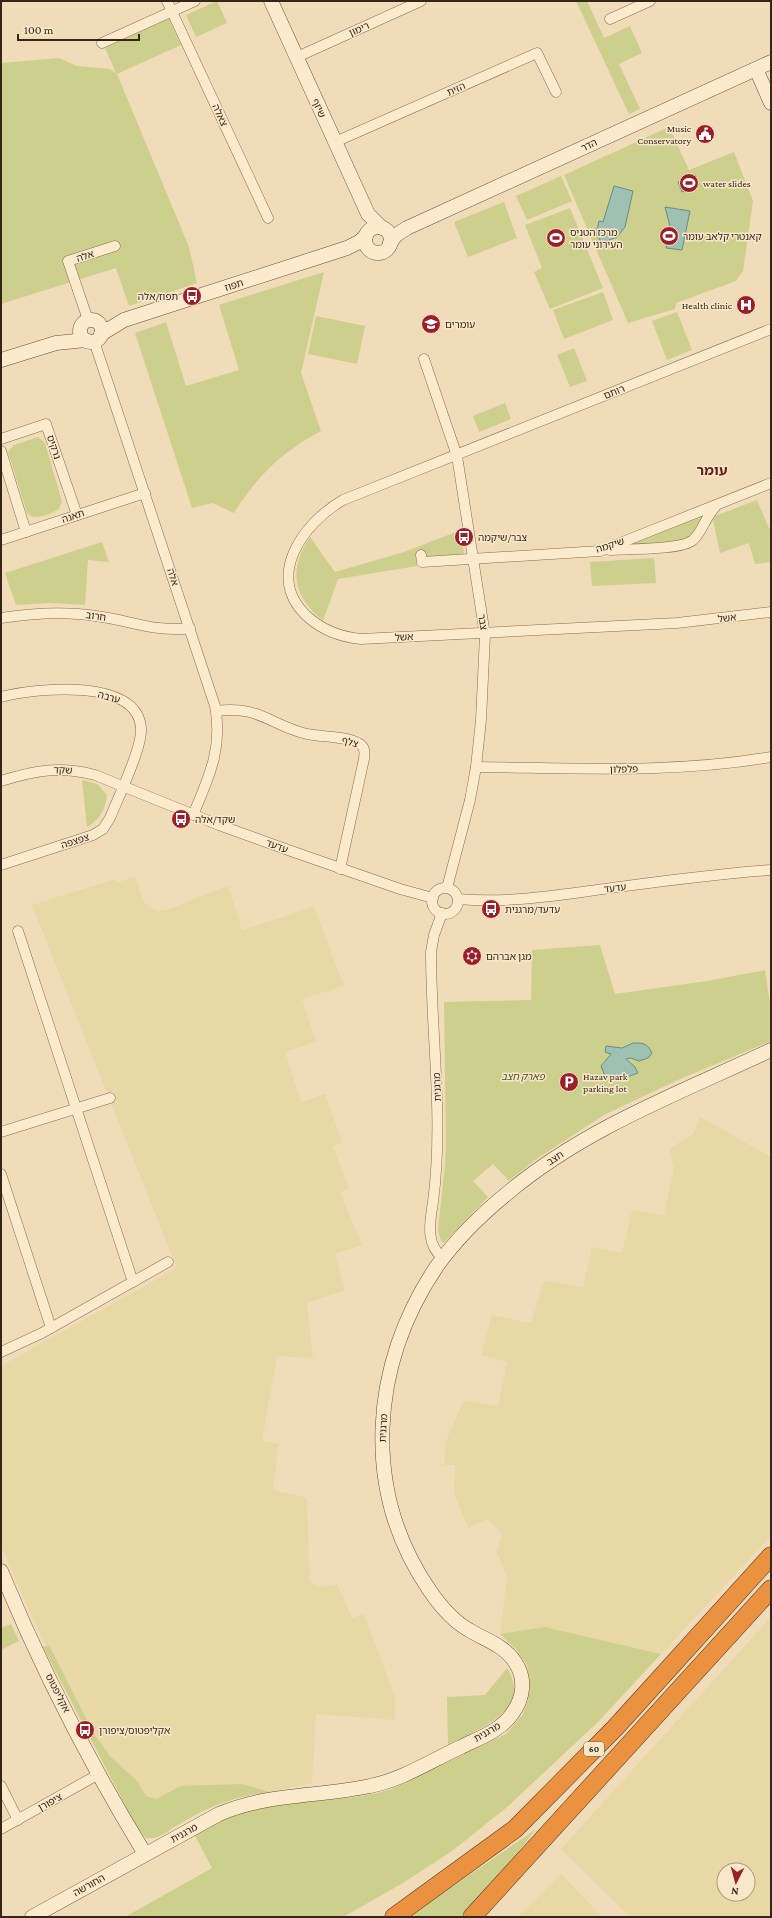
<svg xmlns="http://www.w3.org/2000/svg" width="772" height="1918" viewBox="0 0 772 1918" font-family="'Crimson Pro','Noto Sans Hebrew',serif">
<rect width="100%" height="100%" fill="#f1dcb9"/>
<g fill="#e7d8a6" fill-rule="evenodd">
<path d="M135 876 144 902 151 908 158 911 169 909 228 886 242 930 314 907 344 986 302 999 316 1042 285 1052 301 1102 325 1094 342 1142 333 1147 349 1189 340 1192 362 1245 335 1254 345 1290 307 1303 313 1358 277 1356 262 1441 279 1444 273 1490 307 1498 310 1581 314 1585 322 1587 337 1584 352 1618 364 1614 395 1697V1720L316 1714 312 1783 270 1792 242 1784 172 1789 156 1799 146 1796 137 1781 110 1756 94 1734 49 1645 46 1646 23 1597 1 1545V1366L177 1268 32 905 116 879 117 883Z"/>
<path d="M700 1117 771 1157V1536L661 1654 545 1627 500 1634 507 1577 497 1552 502 1534 488 1519 468 1528 454 1493 455 1465H444L446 1441 464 1400 498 1406 507 1362 481 1355 492 1315 531 1323 544 1280 583 1288 592 1247 622 1253 632 1210 664 1216 674 1167 669 1149 694 1133Z"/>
<path d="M771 1617V1917H630L561 1849ZM724 1870H748V1894H724Z"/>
<path d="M561 1874 602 1917H518Z"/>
</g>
<g fill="#cdcf8d">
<path d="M217 1 227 23 196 37 186 15Z"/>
<path d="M576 1H587L604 38 630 26 642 53 619 64 640 109 629 114Z"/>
<path d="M169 19 181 45 117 74 189 247 197 283 129 306 116 268 1 304V63L59 58 77 66 110 69 116 73 105 48Z"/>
<path d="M669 127 689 170 734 152 753 201 743 271 736 281 676 303 675 309 628 323 564 175Z"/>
<path d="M561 176 572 201 527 220 516 196Z"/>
<path d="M504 202 517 238 468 257 454 222Z"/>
<path d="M570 208 603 288 550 309 534 272 542 268 525 225Z"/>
<path d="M324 272 301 373 321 431C282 452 257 476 234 513L212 503 192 508 135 333 166 322 186 386 239 370 219 305Z"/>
<path d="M603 292 613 320 564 339 553 310Z"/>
<path d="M677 312 692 350 667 360 652 321Z"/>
<path d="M316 316 365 326 357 364 308 354Z"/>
<path d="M574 348 587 381 570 387 557 355Z"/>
<path d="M505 403 511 419 479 432 473 416Z"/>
<path d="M38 437 45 443 62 502 58 510C48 514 36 522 27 513L8 452 14 445Z"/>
<path d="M757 500 771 533V562L755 564 749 543 720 553 713 520 715 516Z"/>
<path d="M705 514C701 522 696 532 689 538 677 548 637 546 621 547Z"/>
<path d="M461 530 464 554 416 558 417 566 338 579 323 621C293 596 288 570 310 537L335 572 404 552Z"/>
<path d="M102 542 109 562 88 560 85 605 50 603 16 605 5 573Z"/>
<path d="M654 558 656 583 592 586 590 562Z"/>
<path d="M82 780 97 784 107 795C106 809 99 820 87 827Z"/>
<path d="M600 945 615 994 707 981 765 970 771 1011V1041L680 1079 604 1115 535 1160 509 1181 493 1164 473 1181 488 1197 444 1243 441 1241 438 1231 445 1164 446 1140 444 1002 531 1000 532 950Z"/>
<path d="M11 1624 19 1641 1 1650V1628Z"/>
<path d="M545 1627 661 1654 598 1722 506 1808 452 1851 403 1883 343 1917H125L212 1868 194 1834C212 1825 228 1816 247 1811 294 1799 343 1803 389 1790L506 1734 523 1714 528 1700 530 1684 527 1665 516 1649 500 1634Z"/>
<path d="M49 1645 94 1734 110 1756 137 1781 146 1796 156 1799 180 1786 242 1784 270 1792C234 1796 207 1807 176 1826 166 1832 158 1840 146 1838L137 1828 43 1647Z"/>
<path d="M507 1668C534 1711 477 1729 448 1745L447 1697 485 1695Z"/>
<path d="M536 1829 487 1892 463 1917H408Z"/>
</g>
<g fill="#9ec1b4" stroke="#668f81">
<path d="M695 175 699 185 682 192 678 182Z"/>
<path d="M614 186 633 191 625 227 617 237 602 243 596 234 599 221 603 222Z"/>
<path d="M665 207 690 211 682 250 666 248 671 230Z"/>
<path d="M633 1043C642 1043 648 1043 652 1053L648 1058 639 1061 631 1058 626 1059 635 1067 638 1073 630 1076H605L601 1066 611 1054 605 1052 606 1046 622 1048Z"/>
</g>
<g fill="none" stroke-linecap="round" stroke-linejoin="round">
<defs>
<g id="street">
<path d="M167 1 268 218"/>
<path d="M610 19 650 1"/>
<path d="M102 43 195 1"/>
<path d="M297 57 421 1"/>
<path d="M335 142 537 53 556 92"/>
<path d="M88 320 68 261 115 246"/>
<path d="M771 329 343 500C303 523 263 578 309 618 324 631 341 637 361 639L677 623 771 612"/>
<path d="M94 341 215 706C223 748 209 777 193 815"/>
<path d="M424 359 457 456 485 635 481 720 476 767 470 800 447 888"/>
<path d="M1 439 46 424 77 515"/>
<path d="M1 451 26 532"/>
<path d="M1 540 145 493"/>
<path d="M610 550C627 549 683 550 693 540 703 531 705 517 716 506"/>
<path d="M421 555 422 562 600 551 771 483"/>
<path d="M1 618C33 613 64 611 96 616 129 620 157 633 190 628"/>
<path d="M1 697C34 688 139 677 141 729 142 748 118 798 110 818L103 829 93 835 1 865"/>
<path d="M216 711C259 705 270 725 307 734 322 737 345 736 358 743 365 746 365 752 364 759L340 869"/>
<path d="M476 767C574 768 673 774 771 757"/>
<path d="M1 781C36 770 60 766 95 775L219 825 291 851 400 889 433 898"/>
<circle cx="445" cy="901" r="13"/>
<path d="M458 899C502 903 546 897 589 891 649 883 710 874 771 870"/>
<path d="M442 913 434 935 431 952C431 1036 444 1118 433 1202 430 1222 425 1244 443 1258"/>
<path d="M18 931 133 1282"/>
<path d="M1 1132 110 1098"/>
<path d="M1 1174 51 1328"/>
<path d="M1 1352 42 1333 168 1262"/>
<path d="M1 1786 18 1820"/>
<path d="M1 1829 99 1774"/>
</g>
<g id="secondary">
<path d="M271 1 368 214 382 228"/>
<path d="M756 69 771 103"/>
<circle cx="378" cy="240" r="13"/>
<path d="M390 243 396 235 407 228 771 62"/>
<circle cx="91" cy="331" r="11"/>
<path d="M101 334 124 320 347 248 359 242 366 236"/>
<path d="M1 360 56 343 86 340"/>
<path d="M1 1571C41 1668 90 1764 145 1854"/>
<path d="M32 1917 219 1814C268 1793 319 1797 370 1786 402 1780 432 1760 461 1747 479 1738 500 1731 512 1714 524 1698 526 1678 515 1662 504 1645 485 1640 469 1630 453 1621 441 1607 430 1591 361 1491 370 1365 437 1266 457 1238 484 1212 510 1191 587 1127 682 1092 771 1050"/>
</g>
<g id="highway">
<path d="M394 1917 515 1829 615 1728 771 1556"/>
<path d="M472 1917 771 1589"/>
</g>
</defs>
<use href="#street" stroke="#896b53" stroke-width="11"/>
<use href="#secondary" stroke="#6a4c36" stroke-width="15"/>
<use href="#highway" stroke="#553928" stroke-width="19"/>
<use href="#street" stroke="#fceacc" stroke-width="10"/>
<use href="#secondary" stroke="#fceacc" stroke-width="14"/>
<use href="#highway" stroke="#ea9240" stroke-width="18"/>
</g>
<defs>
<symbol id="civic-disc" viewBox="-11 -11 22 22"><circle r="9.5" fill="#9c1e29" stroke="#f8e7c9"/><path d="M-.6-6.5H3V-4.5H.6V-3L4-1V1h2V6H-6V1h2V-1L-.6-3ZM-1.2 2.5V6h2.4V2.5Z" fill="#fff"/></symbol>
<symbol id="stadium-disc" viewBox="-11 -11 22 22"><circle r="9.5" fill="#9c1e29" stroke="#f8e7c9"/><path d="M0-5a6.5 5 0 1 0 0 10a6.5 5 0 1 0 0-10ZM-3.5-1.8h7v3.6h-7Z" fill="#fff"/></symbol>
<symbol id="bus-disc" viewBox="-11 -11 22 22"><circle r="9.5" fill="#9c1e29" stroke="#f8e7c9"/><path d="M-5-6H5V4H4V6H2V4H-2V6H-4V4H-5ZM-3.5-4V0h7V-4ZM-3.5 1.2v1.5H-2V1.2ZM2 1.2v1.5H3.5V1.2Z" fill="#fff"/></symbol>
<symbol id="hospital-disc" viewBox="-11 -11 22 22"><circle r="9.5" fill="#9c1e29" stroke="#f8e7c9"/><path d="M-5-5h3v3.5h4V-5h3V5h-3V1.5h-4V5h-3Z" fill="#fff"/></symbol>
<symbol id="school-disc" viewBox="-11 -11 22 22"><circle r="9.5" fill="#9c1e29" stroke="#f8e7c9"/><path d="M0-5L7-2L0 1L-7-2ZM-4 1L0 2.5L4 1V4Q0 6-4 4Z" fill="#fff"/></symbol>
<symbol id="synagogue-disc" viewBox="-11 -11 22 22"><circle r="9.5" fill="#9c1e29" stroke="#f8e7c9"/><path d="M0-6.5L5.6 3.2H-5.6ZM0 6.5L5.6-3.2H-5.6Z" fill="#fff"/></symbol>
<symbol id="parking-disc" viewBox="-11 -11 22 22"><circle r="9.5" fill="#9c1e29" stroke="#f8e7c9"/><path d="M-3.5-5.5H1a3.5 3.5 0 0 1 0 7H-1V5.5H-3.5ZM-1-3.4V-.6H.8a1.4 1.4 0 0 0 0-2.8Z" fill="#fff"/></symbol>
</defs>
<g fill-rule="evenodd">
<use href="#civic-disc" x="694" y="123" width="22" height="22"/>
<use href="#stadium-disc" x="678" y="172" width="22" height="22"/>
<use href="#stadium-disc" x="658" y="225" width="22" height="22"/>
<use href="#stadium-disc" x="545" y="227" width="22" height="22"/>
<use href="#bus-disc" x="181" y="285" width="22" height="22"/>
<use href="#hospital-disc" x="735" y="294" width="22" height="22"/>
<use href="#school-disc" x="420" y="313" width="22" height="22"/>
<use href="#bus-disc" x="453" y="526" width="22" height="22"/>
<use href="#bus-disc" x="170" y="808" width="22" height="22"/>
<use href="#bus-disc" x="480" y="898" width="22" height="22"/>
<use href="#synagogue-disc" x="461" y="945" width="22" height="22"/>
<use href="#parking-disc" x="558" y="1071" width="22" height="22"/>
<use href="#bus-disc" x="74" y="1719" width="22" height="22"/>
</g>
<g text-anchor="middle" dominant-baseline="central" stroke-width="3" stroke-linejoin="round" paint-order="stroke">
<rect fill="#f8e7c9" stroke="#705f4e" stroke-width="1" x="584" y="1742" width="20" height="14" rx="3"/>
<g font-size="9" font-weight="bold" fill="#362519">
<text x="594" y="1749">60</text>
</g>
<g font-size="10" fill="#362519" stroke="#f8e7c9">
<text transform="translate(359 29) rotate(-24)">רימון</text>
<text transform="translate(456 89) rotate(-24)">הזית</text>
<text transform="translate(319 108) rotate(66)">שיזף</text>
<text transform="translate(220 115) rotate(65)">צאלה</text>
<text transform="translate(589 145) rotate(-25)">הדר</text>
<text transform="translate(85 256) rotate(-18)">אלה</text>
<text transform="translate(234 285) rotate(-18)">תפוז</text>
<text transform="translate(614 392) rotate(-22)">רותם</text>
<text transform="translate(54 447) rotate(71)">נרקיס</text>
<text transform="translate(73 516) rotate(-18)">תאנה</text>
<text transform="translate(610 545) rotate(-18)">שיקמה</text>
<text transform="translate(173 577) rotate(72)">אלה</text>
<text transform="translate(96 616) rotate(8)">חרוב</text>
<text transform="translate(727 618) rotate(-7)">אשל</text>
<text transform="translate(483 622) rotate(81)">צבר</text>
<text transform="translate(404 637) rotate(-3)">אשל</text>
<text transform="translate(109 697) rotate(16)">ערבה</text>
<text transform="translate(350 742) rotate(16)">צלף</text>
<text transform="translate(624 769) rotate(-1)">פלפלון</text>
<text transform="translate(63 770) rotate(2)">שקד</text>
<text transform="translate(75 841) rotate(-18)">צפצפה</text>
<text transform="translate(277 846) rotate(20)">עדעד</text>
<text transform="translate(615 888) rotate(-7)">עדעד</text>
<text transform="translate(437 1087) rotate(-92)">מרגנית</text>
<text transform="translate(555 1158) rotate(-33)">חצב</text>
<text transform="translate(383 1428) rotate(-87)">מרגנית</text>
<text transform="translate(58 1693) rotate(63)">אקליפטוס</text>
<text transform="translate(487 1732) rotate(-30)">מרגנית</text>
<text transform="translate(50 1802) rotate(-29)">ציפורן</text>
<text transform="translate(184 1833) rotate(-29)">מרגנית</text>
<text transform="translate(89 1885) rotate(-29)">החורשה</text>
</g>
<g font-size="10" fill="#362519" stroke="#f8e7c9" text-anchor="start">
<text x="691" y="128" text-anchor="end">Music<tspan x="691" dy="12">Conservatory</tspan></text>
<text x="703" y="183">water slides</text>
<text x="570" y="232">מרכז הטניס<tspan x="570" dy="12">העירוני עומר</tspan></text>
<text x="683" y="236">קאנטרי קלאב עומר</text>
<text x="178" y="296" text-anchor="end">תפוז/אלה</text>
<text x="732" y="305" text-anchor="end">Health clinic</text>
<text x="445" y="324">עומרים</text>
<text x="478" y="537">צבר/שיקמה</text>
<text x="195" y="819">שקד/אלה</text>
<text x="505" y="909">עדעד/מרגנית</text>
<text x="486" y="956">מגן אברהם</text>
<text x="583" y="1076">Hazav park<tspan x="583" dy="12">parking lot</tspan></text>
<text x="99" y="1730">אקליפטוס/ציפורן</text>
</g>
<g font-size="10" font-style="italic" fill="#4b541e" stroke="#f8e7c9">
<text x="523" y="1076">פארק חצב</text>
</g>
<g font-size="14" font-weight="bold" fill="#662015" stroke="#f8e7c9">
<text x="712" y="470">עומר</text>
</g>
</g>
<rect width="772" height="1918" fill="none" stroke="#362519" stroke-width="4"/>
<g transform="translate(736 1882) rotate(186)"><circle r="19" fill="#f8e7c9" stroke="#aa9983"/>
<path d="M0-3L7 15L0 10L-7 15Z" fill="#9c1e29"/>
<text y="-6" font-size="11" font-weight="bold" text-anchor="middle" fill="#362519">N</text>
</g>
<path d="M18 34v6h121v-6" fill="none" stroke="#362519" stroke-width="2"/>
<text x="24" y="34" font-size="12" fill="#362519" stroke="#f8e7c9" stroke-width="3" paint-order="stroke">100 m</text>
</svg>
